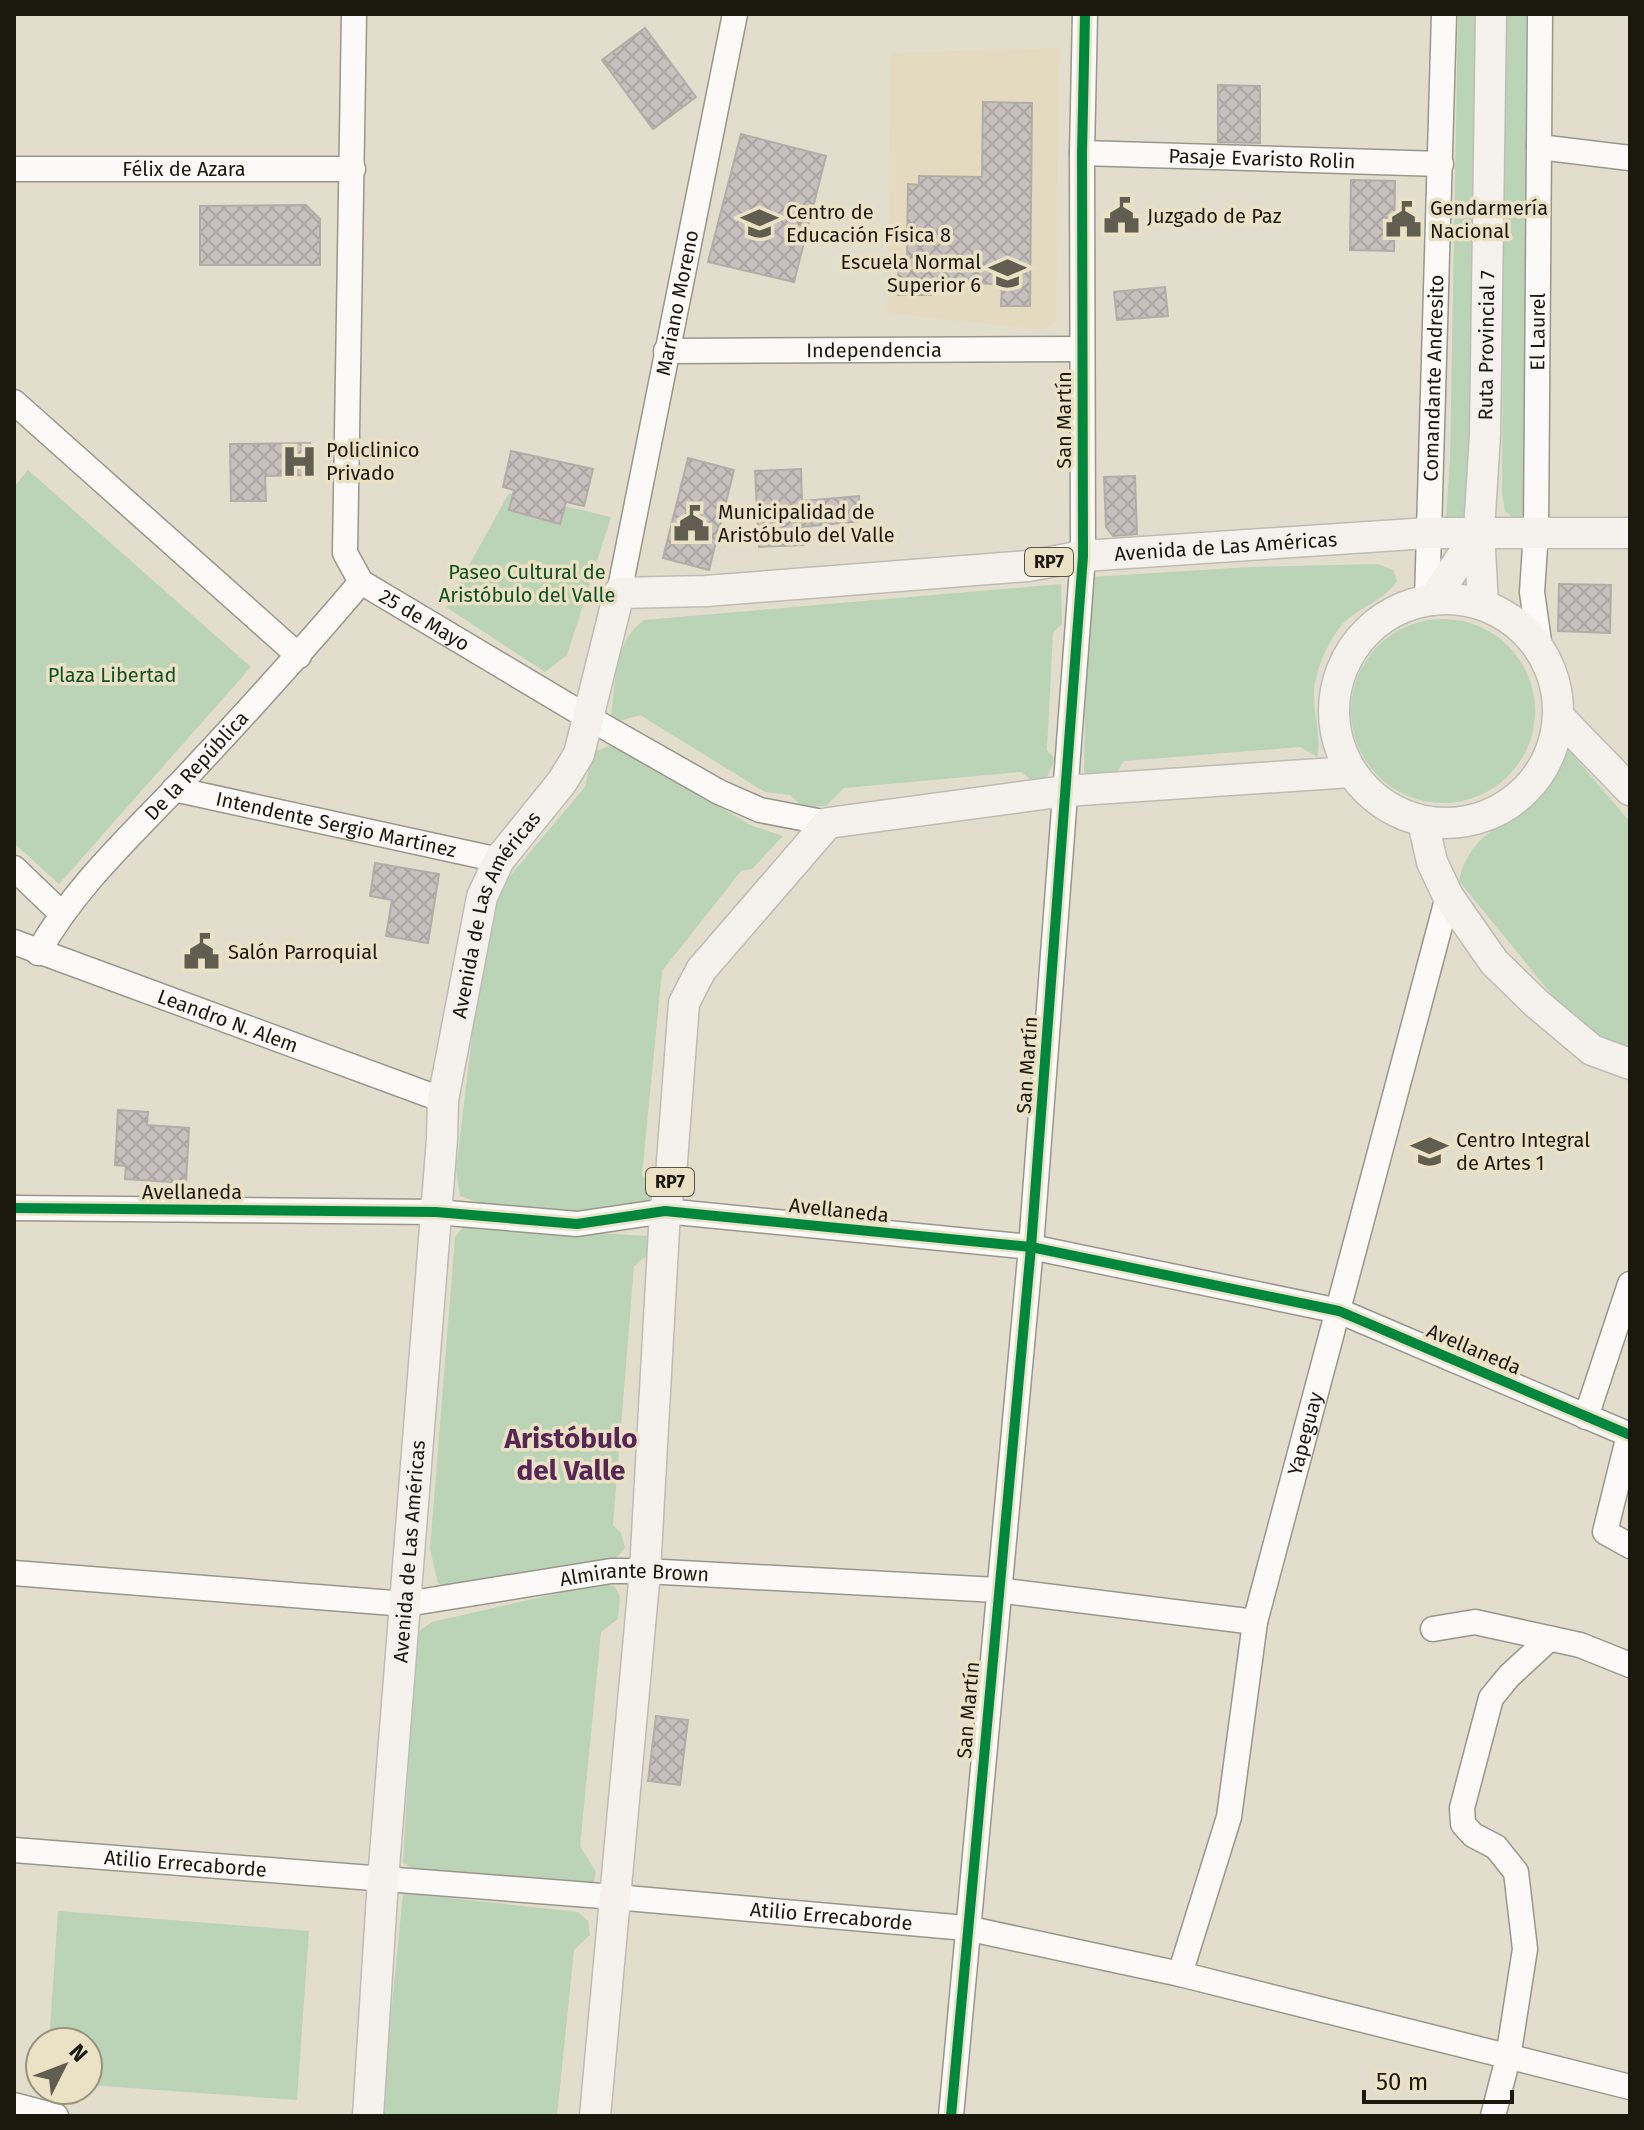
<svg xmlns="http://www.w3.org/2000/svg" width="1644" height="2130" viewBox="0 0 1644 2130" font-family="'Fira Sans',sans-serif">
<defs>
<pattern id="building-cross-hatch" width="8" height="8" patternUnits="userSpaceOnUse" patternTransform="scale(2)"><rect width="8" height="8" fill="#c8c0be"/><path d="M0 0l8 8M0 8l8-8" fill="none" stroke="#aba4a2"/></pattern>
</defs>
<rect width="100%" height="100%" fill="#e3ddcd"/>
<path fill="#e4dac0" d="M1059 48 1056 322 1043 330 887 313 891 53Z"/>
<g fill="#bbd3b6">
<path d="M1458 14H1475L1469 505 1465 519 1456 524 1446 518 1450 460Z"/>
<path d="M1505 14H1526L1524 513 1518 521 1505 511 1502 493Z"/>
<path d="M28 470 251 667 59 884 14 843V487Z"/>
<path d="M509 493 611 517 567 655 545 672 446 607Z"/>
<path d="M1378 564 1393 570 1397 581C1386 598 1364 606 1348 619 1334 630 1320 660 1316 678 1309 704 1323 736 1317 757L1300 747 1124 761 1115 775 1095 779 1084 772 1087 593 1092 577 1249 567Z"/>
<path d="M1061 584 1062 624 1053 633 1047 750 1055 759 1042 789 1021 772 844 788 826 806 803 807 790 795 765 792 640 715 620 721 611 716C616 682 614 641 644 620Z"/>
<circle cx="1443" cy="711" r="92"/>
<path d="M614 744 750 825 783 836 752 869 741 871 662 971 642 1175 656 1191 654 1204 629 1219 483 1204 460 1196 456 1170 487 912 494 895 585 787 592 753Z"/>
<path d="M1566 747 1630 822V1049L1609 1043 1570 1017 1459 881C1470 824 1525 822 1555 777 1561 769 1563 757 1566 747Z"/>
<path d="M465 1225 648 1236 650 1253 634 1266 613 1525 621 1533 625 1548 612 1563 451 1590 438 1583 430 1549 455 1237Z"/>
<path d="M603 1583 615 1587 620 1596 618 1619 601 1632 580 1846 596 1872 593 1887 421 1873 403 1863 416 1633 432 1622Z"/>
<path d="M403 1893 578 1912 588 1921 590 1935 574 1950 557 2116H381Z"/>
<path d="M58 1911 309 1931 297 2100 88 2085V2042H49Z"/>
</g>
<g fill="url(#building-cross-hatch)" stroke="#b3ada9" stroke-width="2">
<path d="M645 28 696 97 653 129 602 60Z"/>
<path d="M1218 85 1260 86V143L1218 142Z"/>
<path d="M983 102 1032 103 1030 306H1001L1002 284 931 283V295H898V256L907 257 908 184 919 185V176L982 177Z"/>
<path d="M741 134 826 156 794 282 708 262Z"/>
<path d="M1351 180 1395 181 1394 251 1350 250Z"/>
<path d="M306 205 320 219V265H200V206Z"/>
<path d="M1165 287 1168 316 1117 320 1114 292Z"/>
<path d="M310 443V475L265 476 266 501H231L230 444Z"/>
<path d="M511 451 593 469 584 506 566 502 560 524 509 510 514 490 503 487Z"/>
<path d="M688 458 734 470 709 570 663 558Z"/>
<path d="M801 469 802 501 859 496 861 521 803 527 804 545 759 547 755 471Z"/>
<path d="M1135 476 1137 534 1113 536 1106 527 1104 477Z"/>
<path d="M1559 584 1611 585 1610 633 1558 631Z"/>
<path d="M375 863 439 874 428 943 386 936 392 900 370 896Z"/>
<path d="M118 1110 148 1112 147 1125 189 1128 186 1183 125 1179 126 1166 115 1165Z"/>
<path d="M656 1716 688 1720 680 1785 648 1781Z"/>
</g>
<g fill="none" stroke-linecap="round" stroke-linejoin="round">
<defs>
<g id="minor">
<path id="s1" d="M354 14 345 553 361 582 589 718 719 792 760 810 828 823"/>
<path d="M1539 147 1630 158"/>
<path id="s2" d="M1082 153 1441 164"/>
<path id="s3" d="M14 169H353"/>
<path id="s4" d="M666 351 1082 349"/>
<path d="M14 402 299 656"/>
<path id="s5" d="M619 593 735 14"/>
<path id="s6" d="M1427 600 1444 14"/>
<path id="s7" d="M1540 649 1532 592 1536 532 1540 14"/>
<path id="s8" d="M174 789 499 860"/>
<path d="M14 868 61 913"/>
<path id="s9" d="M14 942 443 1100"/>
<path id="s10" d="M38 953C72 891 125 841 174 790 238 722 301 653 361 582"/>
<path d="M14 1208 436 1212 577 1224 665 1211 1031 1247 1339 1311 1630 1435"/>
<path d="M1586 1417 1630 1284"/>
<path d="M1629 1435 1605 1532 1630 1546"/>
<path id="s11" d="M14 1573 406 1604 611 1571H645L997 1590 1255 1622"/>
<path d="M1433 1629 1475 1622 1580 1645 1630 1665"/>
<path id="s12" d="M14 1850 615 1897 966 1928 1180 1974 1630 2087"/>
<path id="s13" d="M1180 1974 1229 1817 1255 1622 1448 896"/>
<path d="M14 2105 56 2116"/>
<path d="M951 2116 1031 1247 1083 556 1082 153 1085 14"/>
<path d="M1493 2116 1508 2058 1525 1949 1516 1872 1496 1847 1473 1835 1463 1824 1462 1808 1491 1698 1509 1676 1549 1639"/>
</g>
<g id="major">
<circle cx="1446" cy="711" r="112"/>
<path d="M1433 600 1479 531"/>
<path id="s14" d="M1483 605 1479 531 1485 435 1491 14"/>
<path d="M1559 717 1630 790"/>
<path d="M1423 822 1432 862 1448 896 1494 962 1536 1003 1592 1050 1630 1064"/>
<path id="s15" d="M368 2116 383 1880 442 1139 443 1100 482 897 499 860 562 782 579 754 619 593 706 591 1028 566 1083 556 1428 533H1630"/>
<path d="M595 2116 645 1571 665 1211 671 1175 684 1003 701 970 828 823 1065 791 1351 772"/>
</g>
</defs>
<use href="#minor" stroke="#9a968a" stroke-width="27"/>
<use href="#major" stroke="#bebcb4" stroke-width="33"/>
<use href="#minor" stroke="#fbfaf8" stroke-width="24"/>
<use href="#major" stroke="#f5f1ec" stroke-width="30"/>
<defs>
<g id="cycleway">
<path d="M14 1208 436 1212 577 1224 665 1211 1031 1247 1339 1311 1630 1435"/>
<path d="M951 2116 1031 1247 1083 556 1082 153 1085 14"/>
</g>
</defs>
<use href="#cycleway" stroke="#ebe1c5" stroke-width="15"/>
<use href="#cycleway" stroke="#00873e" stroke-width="10"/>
</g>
<defs>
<symbol id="civic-bare" viewBox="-9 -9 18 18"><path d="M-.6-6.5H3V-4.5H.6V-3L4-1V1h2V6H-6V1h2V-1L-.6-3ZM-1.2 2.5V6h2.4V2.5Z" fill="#615d51" stroke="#ebe1c5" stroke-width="2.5" paint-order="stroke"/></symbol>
<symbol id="school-bare" viewBox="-9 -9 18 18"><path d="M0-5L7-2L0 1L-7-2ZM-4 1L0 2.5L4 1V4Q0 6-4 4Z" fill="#615d51" stroke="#ebe1c5" stroke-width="2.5" paint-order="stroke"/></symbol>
<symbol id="hospital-bare" viewBox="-9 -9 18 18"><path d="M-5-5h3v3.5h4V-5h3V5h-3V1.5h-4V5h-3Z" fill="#615d51" stroke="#ebe1c5" stroke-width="2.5" paint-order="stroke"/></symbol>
</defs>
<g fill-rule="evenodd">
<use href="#civic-bare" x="1096" y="190" width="51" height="51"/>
<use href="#civic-bare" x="1378" y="194" width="51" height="51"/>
<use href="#school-bare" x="734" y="198" width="51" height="51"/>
<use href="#school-bare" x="982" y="248" width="51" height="51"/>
<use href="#hospital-bare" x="274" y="436" width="51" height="51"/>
<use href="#civic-bare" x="666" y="498" width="51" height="51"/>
<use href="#civic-bare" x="176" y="926" width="51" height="51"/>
<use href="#school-bare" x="1404" y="1126" width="51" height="51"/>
</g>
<g text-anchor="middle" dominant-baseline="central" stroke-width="7" stroke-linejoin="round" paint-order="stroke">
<g fill="#ebe1c5" stroke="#595445" stroke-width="2">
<rect x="1025" y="548" width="48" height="28" rx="6"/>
<rect x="646" y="1168" width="48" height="28" rx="6"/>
</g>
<g font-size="18" font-weight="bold" fill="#1b180e">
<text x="1049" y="562">RP7</text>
<text x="670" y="1182">RP7</text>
</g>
<g font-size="20" fill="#1b180e" stroke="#ebe1c5">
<text stroke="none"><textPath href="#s2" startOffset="180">Pasaje Evaristo Rolin</textPath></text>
<text stroke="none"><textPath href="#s3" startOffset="170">Félix de Azara</textPath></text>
<text stroke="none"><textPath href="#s5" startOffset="296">Mariano Moreno</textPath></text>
<text stroke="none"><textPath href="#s7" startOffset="318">El Laurel</textPath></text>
<text stroke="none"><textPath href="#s14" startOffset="260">Ruta Provincial 7</textPath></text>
<text stroke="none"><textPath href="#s4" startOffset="208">Independencia</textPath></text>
<text stroke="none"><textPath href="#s6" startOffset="222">Comandante Andresito</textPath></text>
<text transform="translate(1064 420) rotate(-90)">San Martín</text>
<text stroke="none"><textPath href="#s15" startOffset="2174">Avenida de Las Américas</textPath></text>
<text stroke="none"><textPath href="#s1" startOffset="646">25 de Mayo</textPath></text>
<text stroke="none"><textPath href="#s10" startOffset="246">De la República</textPath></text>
<text stroke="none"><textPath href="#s8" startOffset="166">Intendente Sergio Martínez</textPath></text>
<text stroke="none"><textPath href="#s15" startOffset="1214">Avenida de Las Américas</textPath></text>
<text stroke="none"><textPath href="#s9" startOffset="228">Leandro N. Alem</textPath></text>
<text transform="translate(1027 1065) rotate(-86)">San Martín</text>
<text x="192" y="1192">Avellaneda</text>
<text transform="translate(839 1210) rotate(6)">Avellaneda</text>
<text transform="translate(1474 1349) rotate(23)">Avellaneda</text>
<text stroke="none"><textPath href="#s13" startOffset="556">Yapeguay</textPath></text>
<text stroke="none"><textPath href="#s15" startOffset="566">Avenida de Las Américas</textPath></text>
<text stroke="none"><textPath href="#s11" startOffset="624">Almirante Brown</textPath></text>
<text transform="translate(968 1710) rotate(-85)">San Martín</text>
<text stroke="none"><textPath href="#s12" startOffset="172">Atilio Errecaborde</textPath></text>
<text stroke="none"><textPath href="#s12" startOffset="820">Atilio Errecaborde</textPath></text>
</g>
<g font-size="20" fill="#1b180e" stroke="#ebe1c5" text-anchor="start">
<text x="1430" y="208">Gendarmería<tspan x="1430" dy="23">Nacional</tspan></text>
<text x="786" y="212">Centro de<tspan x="786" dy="23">Educación Física 8</tspan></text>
<text x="1147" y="216">Juzgado de Paz</text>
<text x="981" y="262" text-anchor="end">Escuela Normal<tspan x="981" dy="23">Superior 6</tspan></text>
<text x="326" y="450">Policlinico<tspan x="326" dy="23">Privado</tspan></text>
<text x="718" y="512">Municipalidad de<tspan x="718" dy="23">Aristóbulo del Valle</tspan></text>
<text x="228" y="952">Salón Parroquial</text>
<text x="1456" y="1140">Centro Integral<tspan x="1456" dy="23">de Artes 1</tspan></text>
</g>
<g font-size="20" fill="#0d5127" stroke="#ebe1c5">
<text x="527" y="572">Paseo Cultural de<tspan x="527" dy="23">Aristóbulo del Valle</tspan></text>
<text x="112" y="675">Plaza Libertad</text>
</g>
<g font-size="28" font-weight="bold" fill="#582554" stroke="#ebe1c5">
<text x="571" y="1438">Aristóbulo<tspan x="571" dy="32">del Valle</tspan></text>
</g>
</g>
<rect width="1644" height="2130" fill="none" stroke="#1b180e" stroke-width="32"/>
<g transform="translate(64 2066) rotate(48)"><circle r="38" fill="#ebe1c5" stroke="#98917c" stroke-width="2"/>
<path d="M0-6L14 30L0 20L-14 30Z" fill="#615d51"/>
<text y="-12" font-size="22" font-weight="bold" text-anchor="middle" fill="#1b180e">N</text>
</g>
<path d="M1364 2090v12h148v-12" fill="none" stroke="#1b180e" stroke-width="4"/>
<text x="1376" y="2090" font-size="24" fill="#1b180e" stroke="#ebe1c5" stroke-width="6" paint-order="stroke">50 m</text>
</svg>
